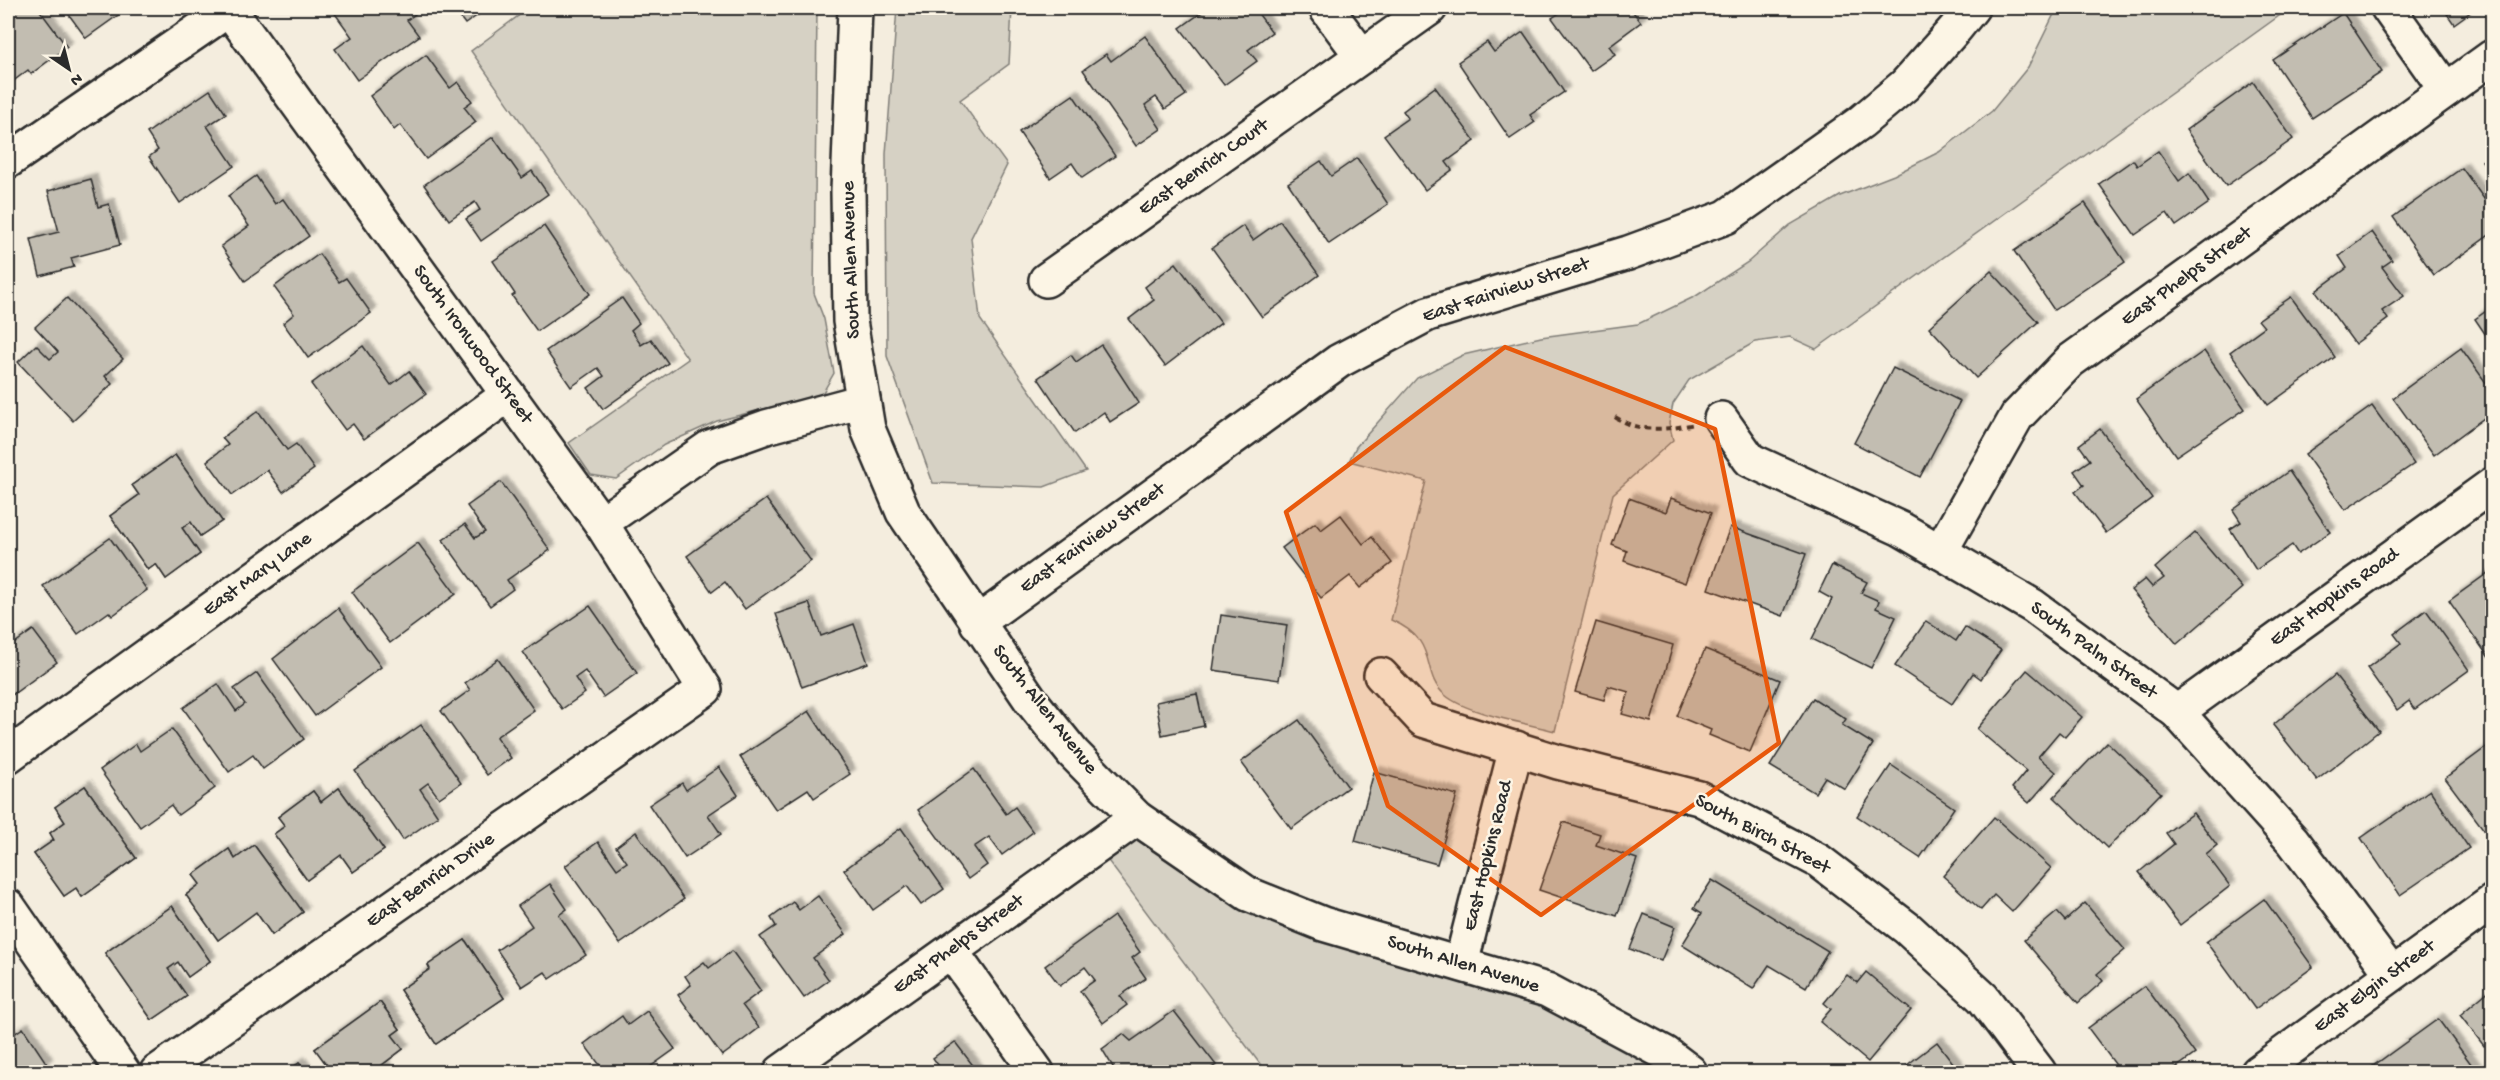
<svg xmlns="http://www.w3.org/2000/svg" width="2500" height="1080" viewBox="0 0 2500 1080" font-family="'Gochi Hand',sans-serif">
<defs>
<filter id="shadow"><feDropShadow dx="5.5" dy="-5.5" stdDeviation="1.5" flood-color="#0004"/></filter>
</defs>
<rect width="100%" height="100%" fill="#f4edde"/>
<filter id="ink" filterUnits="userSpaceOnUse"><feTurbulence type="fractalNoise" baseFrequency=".0167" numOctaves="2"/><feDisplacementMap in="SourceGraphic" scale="12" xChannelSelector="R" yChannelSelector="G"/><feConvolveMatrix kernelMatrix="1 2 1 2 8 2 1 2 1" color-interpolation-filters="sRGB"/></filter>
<g filter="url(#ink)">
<g fill="#d6d1c4" stroke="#807e78" stroke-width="1.5">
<path d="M529 8H817L814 293 824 319 834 373 822 394 717 421 664 445 616 479 591 475 569 443 688 359 471 51Z"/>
<path d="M897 8H1012L1009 64 960 100 1007 165 971 238 980 319 1086 471 1044 487 933 483 887 356 886 154Z"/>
<path d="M2057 8H2290L1816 349 1790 337 1755 342 1689 380 1673 404 1669 423 1673 440 1613 494 1555 731C1526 723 1467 714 1445 695 1419 673 1441 641 1391 620L1426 481 1349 461 1356 447 1417 378 1463 355 1541 337 1638 324 1696 296 1748 262 1790 225 1840 196 1894 175 1939 152 1992 111 2028 67Z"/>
<path d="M1137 818 1248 894 1547 990 1690 1072H1266L1097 846Z"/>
</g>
<g fill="#c2bdb1" stroke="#2b2b2b" stroke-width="1.5" filter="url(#shadow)">
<path d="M11 8H38L67 47 31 74 28 70 8 85V10Z"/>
<path d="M64 8H118L121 13 86 38Z"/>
<path d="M331 8H410L415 14 407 20 419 36 357 80 335 49 352 37Z"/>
<path d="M453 8H488L465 24Z"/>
<path d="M1208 8H1254L1272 32 1248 50 1257 61 1224 85 1180 28Z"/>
<path d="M1567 8H1630L1641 22 1609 46 1615 54 1591 71 1552 18Z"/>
<path d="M2443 8H2476L2454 24Z"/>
<path d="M2343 13 2382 72 2312 118 2273 60Z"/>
<path d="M1523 32 1564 92 1530 115 1535 122 1510 139 1458 62 1487 42 1494 52Z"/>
<path d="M1145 36 1186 95 1165 109 1156 97 1145 105 1161 129 1136 146 1083 70 1106 54 1111 61Z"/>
<path d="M426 55 450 88 458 82 472 101 464 107 476 122 426 159 400 125 394 130 370 96Z"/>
<path d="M2253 82 2293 139 2226 186 2186 130Z"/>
<path d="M1435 87 1475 141 1446 162 1452 170 1425 190 1384 135 1408 118 1403 111Z"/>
<path d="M210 90 226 114 207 126 234 166 180 203 149 157 158 150 147 133Z"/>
<path d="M1073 95 1115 156 1082 178 1072 163 1050 178 1019 132Z"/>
<path d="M493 137 522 178 532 171 548 194 481 241 466 219 480 210 475 202 449 220 424 185Z"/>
<path d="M2158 151 2179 181 2189 173 2209 203 2176 226 2167 213 2135 235 2099 184 2133 160 2137 166Z"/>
<path d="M2492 153V175L2482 161Z"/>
<path d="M1357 158 1388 204 1329 244 1288 183 1321 161 1331 176Z"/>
<path d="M2462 168 2492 210V233L2434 275 2393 217Z"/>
<path d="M256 176 275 204 283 199 309 236 245 281 221 246 249 226 228 196Z"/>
<path d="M91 179 98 207 109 204 120 245 71 258 74 267 40 276 31 239 59 232 48 191Z"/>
<path d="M2085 203 2125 262 2054 310 2014 251Z"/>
<path d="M1280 221 1319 275 1262 317 1212 248 1243 226 1253 240Z"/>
<path d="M544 226 590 294 537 331 512 296 515 294 493 261Z"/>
<path d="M2372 232 2392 260 2382 267 2404 296 2382 311 2388 319 2355 344 2316 291 2347 268 2339 256Z"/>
<path d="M319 254 339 282 346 278 371 313 308 358 283 323 294 314 274 287Z"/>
<path d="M1176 263 1221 323 1165 366 1129 319 1154 300 1145 287Z"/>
<path d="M1991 271 2038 322 1976 378 1929 327Z"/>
<path d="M2291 297 2335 357 2268 405 2230 352 2264 327 2258 320Z"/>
<path d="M67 298 123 359 105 376 112 384 73 421 18 362 36 345 50 359 58 352 35 327Z"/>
<path d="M622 298 639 323 631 330 641 345 651 339 668 363 603 409 588 388 604 376 598 368 571 387 546 351Z"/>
<path d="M2492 307V344L2475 319Z"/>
<path d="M1101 345 1139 403 1110 422 1104 412 1075 433 1038 378 1071 355 1076 362Z"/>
<path d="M363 346 391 385 409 371 426 394 364 439 353 424 345 430 311 384Z"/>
<path d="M2461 348 2492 391V412L2434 455 2393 398Z"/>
<path d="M2204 351 2245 409 2176 456 2136 399Z"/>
<path d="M1893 368 1960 401 1920 477 1854 443Z"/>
<path d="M2372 406 2414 464 2345 510 2305 454Z"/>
<path d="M258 411 287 450 296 444 314 469 283 492 267 470 232 495 207 461 228 445 222 438Z"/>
<path d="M2100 429 2152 498 2106 533 2075 492 2084 485 2074 471 2090 460 2079 445Z"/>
<path d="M175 455 222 521 200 536 191 522 182 528 200 554 166 579 156 564 148 570 110 516 139 495 132 485Z"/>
<path d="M175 455 222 521 200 536 191 522 182 528 200 554 166 579 156 564 148 570 110 516 139 495 132 485Z"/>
<path d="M2289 471 2330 532 2298 554 2292 545 2256 570 2230 529 2241 522 2233 510Z"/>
<path d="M501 482 550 550 507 580 513 589 490 606 443 540 465 524 475 538 485 532 467 506Z"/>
<path d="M1629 498 1666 512 1671 498 1711 513 1685 583 1624 561 1627 551 1612 545Z"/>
<path d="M766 499 811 561 745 609 725 582 712 592 687 556Z"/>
<path d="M1341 515 1363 544 1372 537 1392 563 1360 588 1350 576 1321 598 1282 548 1315 523 1321 530Z"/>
<path d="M1730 527 1806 554 1783 616 1708 589Z"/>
<path d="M2195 533 2242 588 2177 644 2131 590 2145 579 2152 587 2164 578 2155 568Z"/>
<path d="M110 538 147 590 112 616 109 612 78 634 43 586Z"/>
<path d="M418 543 456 594 390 643 352 592Z"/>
<path d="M1832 565 1867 582 1861 593 1879 601 1876 608 1896 617 1871 668 1812 639 1832 599 1819 592Z"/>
<path d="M2492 570V657L2490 659 2449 601Z"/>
<path d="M809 603 821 636 854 624 868 663 802 687 776 614Z"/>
<path d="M590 606 637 673 603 697 585 671 575 678 585 693 562 709 523 652Z"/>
<path d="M338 608 381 667 315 716 273 659Z"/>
<path d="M2426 610 2469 670 2415 709 2409 701 2397 710 2367 668 2401 643 2394 634Z"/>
<path d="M1221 615 1287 625 1279 680 1213 670Z"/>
<path d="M1926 621 1956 641 1965 627 2001 650 1981 679 1973 673 1952 704 1895 666Z"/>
<path d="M1596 622 1673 645 1651 722 1622 714 1629 692 1608 686 1604 700 1575 692Z"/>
<path d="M33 630 57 662 8 698V648Z"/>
<path d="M1705 649 1780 680 1750 752 1709 735 1711 730 1677 716Z"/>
<path d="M498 659 534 710 496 737 511 758 487 775 441 711 470 690 465 683Z"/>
<path d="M2027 670 2082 717 2065 737 2059 732 2038 757 2056 772 2029 803 2012 788 2026 771 1977 729Z"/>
<path d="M257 673 304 739 263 769 253 755 229 772 183 708 218 684 236 711 245 704 234 689Z"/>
<path d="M2335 675 2379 731 2317 780 2273 725Z"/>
<path d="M1197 694 1204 726 1162 735 1156 702Z"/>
<path d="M1813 698 1846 719 1842 725 1873 744 1845 789 1825 777 1815 793 1770 766Z"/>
<path d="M809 711 850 774 814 798 808 789 776 810 740 757Z"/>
<path d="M1299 720 1348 787 1291 829 1241 762Z"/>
<path d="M421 725 461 783 439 798 428 783 420 789 438 816 403 840 355 771Z"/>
<path d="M172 729 215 788 178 815 171 805 140 827 100 770 136 744 140 751Z"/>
<path d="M2107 742 2161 793 2107 848 2054 797Z"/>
<path d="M2492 743V830L2487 834 2445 778Z"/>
<path d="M1891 765 1954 808 1920 858 1857 816Z"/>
<path d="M719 767 738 795 708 815 721 834 685 858 649 805 682 783 686 790Z"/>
<path d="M974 769 1006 814 1015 807 1033 832 1002 855 989 837 974 847 987 865 968 879 918 810Z"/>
<path d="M1374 772 1457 795 1437 864 1355 841Z"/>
<path d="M85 786 136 858 82 897 76 888 64 896 34 854 54 840 50 833 65 822 55 807Z"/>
<path d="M85 786 136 858 82 897 76 888 64 896 34 854 54 840 50 833 65 822 55 807Z"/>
<path d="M339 788 384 850 353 872 341 855 307 880 274 834 285 826 278 817 313 791 321 802Z"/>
<path d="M339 788 384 850 353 872 341 855 307 880 274 834 285 826 278 817 313 791 321 802Z"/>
<path d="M2430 790 2469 848 2400 895 2361 838Z"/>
<path d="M2193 813 2217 845 2206 854 2230 886 2180 925 2139 872 2174 844 2166 833Z"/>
<path d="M1994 817 2051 868 2012 912 1994 895 1981 910 1943 876Z"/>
<path d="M1563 822 1600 834 1596 845 1637 859 1617 916 1539 890Z"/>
<path d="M901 828 944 889 921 905 907 886 873 910 844 870Z"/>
<path d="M636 832 684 899 620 944 565 866 598 842 617 869 627 862 616 847Z"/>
<path d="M254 845 303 912 272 935 256 912 218 940 186 895 200 884 193 875 229 849 235 859Z"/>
<path d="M254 845 303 912 272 935 256 912 218 940 186 895 200 884 193 875 229 849 235 859Z"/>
<path d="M1712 880 1828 951 1806 987 1769 965 1753 989 1682 945 1702 913 1694 908Z"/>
<path d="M550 884 567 909 559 915 586 955 550 979 545 972 522 987 497 950 532 926 518 906Z"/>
<path d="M818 896 846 934 813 958 829 980 804 998 760 937 776 926 771 918 793 902 799 910Z"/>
<path d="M2264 899 2313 967 2255 1009 2206 942Z"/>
<path d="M2085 903 2125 950 2097 974 2103 981 2078 1003 2024 940 2057 912 2065 921Z"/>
<path d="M172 906 210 961 188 977 178 962 168 969 187 996 152 1020 105 953Z"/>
<path d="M172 906 210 961 188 977 178 962 168 969 187 996 152 1020 105 953Z"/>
<path d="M1644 914 1675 927 1661 961 1630 949Z"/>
<path d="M1114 916 1140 952 1132 958 1146 978 1120 996 1127 1005 1103 1023 1080 991 1095 980 1085 967 1060 986 1045 966Z"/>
<path d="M465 940 504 998 436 1044 400 990 430 969 428 965Z"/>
<path d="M465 940 504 998 436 1044 400 990 430 969 428 965Z"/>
<path d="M732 951 761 991 742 1005 759 1028 722 1056 678 995 691 985 685 976 704 962 709 968Z"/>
<path d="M1866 972 1911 1010 1868 1062 1820 1022 1831 1009 1824 1003 1847 975 1857 983Z"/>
<path d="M2145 986 2195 1054 2170 1072H2121L2088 1028Z"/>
<path d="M2492 988V1040L2484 1046 2460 1015Z"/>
<path d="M380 1002 400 1029 392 1035 403 1049 382 1065 387 1072H332L315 1049Z"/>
<path d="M380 1002 400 1029 392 1035 403 1049 382 1065 387 1072H332L315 1049Z"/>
<path d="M647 1011 675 1049 643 1072H605L584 1044 622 1016 628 1025Z"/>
<path d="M1174 1011 1216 1065 1206 1072H1141L1139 1070 1135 1072H1116L1102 1049 1123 1034 1131 1041Z"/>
<path d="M2438 1019 2477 1072H2371L2369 1069Z"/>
<path d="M23 1028 47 1064 41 1068 44 1072H8V1038Z"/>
<path d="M955 1042 978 1072H943L933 1058Z"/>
<path d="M1937 1042 1960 1072H1913L1907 1065Z"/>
<path d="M299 1063 306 1072H286Z"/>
<path d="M299 1063 306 1072H286Z"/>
</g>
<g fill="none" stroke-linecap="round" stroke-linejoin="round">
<defs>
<g id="minor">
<path d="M855 8 848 191 850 321 868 429 903 512 1032 702 1073 753 1137 818 1248 894 1323 924 1547 990 1665 1053 1690 1072"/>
<path d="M1326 8 1362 56"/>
<path d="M2388 8 2446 90"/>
<path d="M8 161 231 8"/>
<path d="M1046 280 1430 8"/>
<path d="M1721 419 1750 460 1901 529 2033 606 2177 712 2293 841 2392 974"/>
<path d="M601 523 710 447 766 427 863 401"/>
<path d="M1940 552 2017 416 2070 361 2492 57"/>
<path d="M977 623 1339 361 1428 314 1628 253 1726 217 1861 122 1905 85 1955 29 1972 8"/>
<path d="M1381 675 1423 720 1558 762 1699 798 1819 861 1908 929 1983 998 2039 1072"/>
<path d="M2177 712 2492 485"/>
<path d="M8 756 508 395"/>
<path d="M8 906 123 1072"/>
<path d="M951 951 1037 1072"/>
<path d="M1461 964 1516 748"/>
<path d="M157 1072 705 689 601 523 229 9"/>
<path d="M781 1072 1137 818"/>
<path d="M2258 1072 2492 902"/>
</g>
</defs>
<use href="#minor" stroke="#2b2b2b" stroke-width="38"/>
<path stroke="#2b2b2b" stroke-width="4" stroke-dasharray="6 4.5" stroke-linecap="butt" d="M1615 417C1640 433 1666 430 1695 424"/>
<use href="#minor" stroke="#fcf5e5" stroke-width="33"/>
</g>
</g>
<path fill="#e8590c" fill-opacity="0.2" stroke="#e8590c" stroke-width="4.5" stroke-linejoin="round" d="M1505 347 1715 429 1779 743 1541 915 1388 806 1286 512Z"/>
<g text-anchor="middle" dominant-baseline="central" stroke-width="5" stroke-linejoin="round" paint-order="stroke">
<g font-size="20" fill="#2b2b2b" stroke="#fcf5e5">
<text transform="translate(1204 168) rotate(-35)">East Benrich Court</text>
<text transform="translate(852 260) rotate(-92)">South Allen Avenue</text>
<text transform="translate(2187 277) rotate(-36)">East Phelps Street</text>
<text transform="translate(1506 291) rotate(-18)">East Fairview Street</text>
<text transform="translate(472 345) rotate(54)">South Ironwood Street</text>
<text transform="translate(1093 539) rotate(-36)">East Fairview Street</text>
<text transform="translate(258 575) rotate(-36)">East Mary Lane</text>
<text transform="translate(2335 598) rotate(-36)">East Hopkins Road</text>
<text transform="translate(2093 651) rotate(36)">South Palm Street</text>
<text transform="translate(1044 710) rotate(52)">South Allen Avenue</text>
<text transform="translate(1762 835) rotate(28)">South Birch Street</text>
<text transform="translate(1489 856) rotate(-76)">East Hopkins Road</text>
<text transform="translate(431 881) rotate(-35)">East Benrich Drive</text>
<text transform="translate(959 945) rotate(-36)">East Phelps Street</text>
<text transform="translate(1463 965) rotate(17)">South Allen Avenue</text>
<text transform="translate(2375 987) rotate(-36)">East Elgin Street</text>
</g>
</g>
<rect width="2500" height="1080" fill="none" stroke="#fcf5e5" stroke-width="30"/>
<rect x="15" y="15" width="2470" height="1050" fill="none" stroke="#2b2b2b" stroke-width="2" filter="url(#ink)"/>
<g transform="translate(69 69) rotate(145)" stroke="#fcf5e5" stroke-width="4.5" paint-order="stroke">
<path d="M0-4.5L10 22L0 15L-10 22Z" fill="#2b2b2b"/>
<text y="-9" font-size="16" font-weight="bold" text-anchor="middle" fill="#2b2b2b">N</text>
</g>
</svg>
